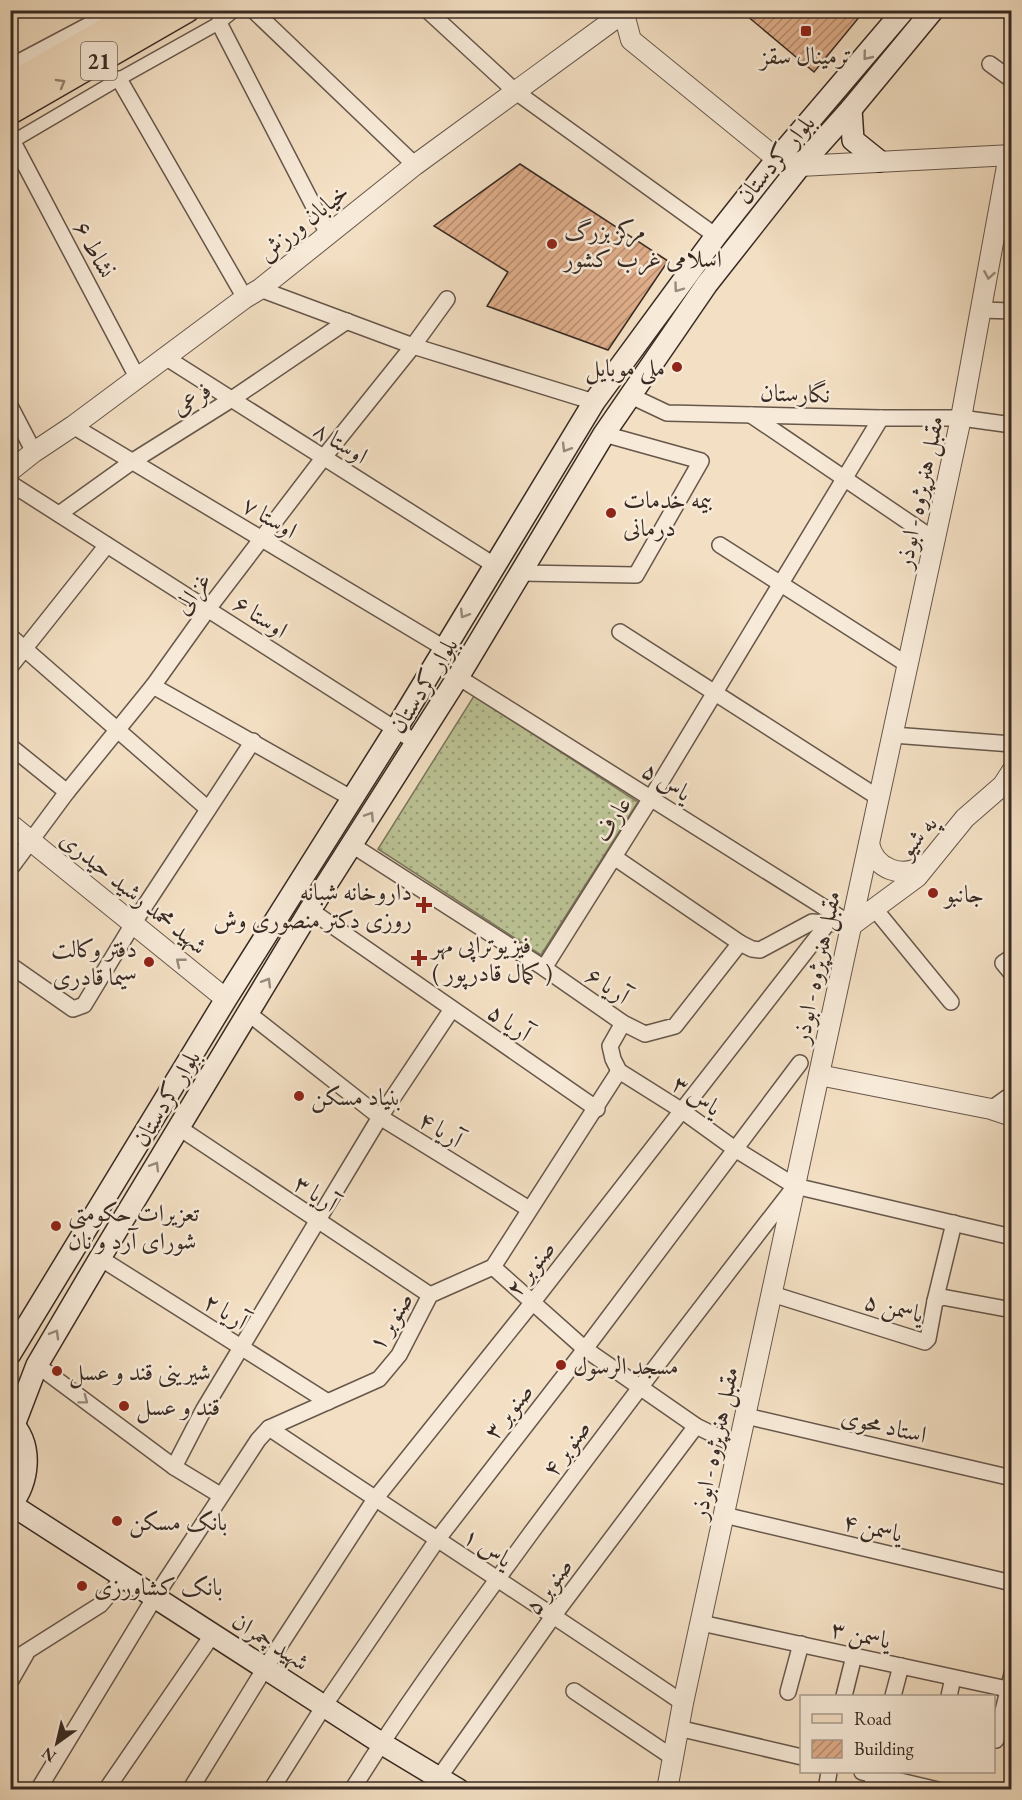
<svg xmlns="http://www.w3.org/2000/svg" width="1022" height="1800" viewBox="0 0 1022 1800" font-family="'EB Garamond',Amiri,serif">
<defs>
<pattern id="grass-dots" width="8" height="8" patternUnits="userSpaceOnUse" patternTransform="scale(1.5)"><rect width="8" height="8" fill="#bbc294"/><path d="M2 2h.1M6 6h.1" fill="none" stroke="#999e78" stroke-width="1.8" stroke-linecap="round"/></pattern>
<pattern id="building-hatch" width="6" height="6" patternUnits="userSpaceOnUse" patternTransform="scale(1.5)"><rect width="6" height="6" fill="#dfad8a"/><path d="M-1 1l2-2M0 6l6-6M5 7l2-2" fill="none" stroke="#b68d70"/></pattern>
</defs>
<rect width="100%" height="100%" fill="#f3dfc3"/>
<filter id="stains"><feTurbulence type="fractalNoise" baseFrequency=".00333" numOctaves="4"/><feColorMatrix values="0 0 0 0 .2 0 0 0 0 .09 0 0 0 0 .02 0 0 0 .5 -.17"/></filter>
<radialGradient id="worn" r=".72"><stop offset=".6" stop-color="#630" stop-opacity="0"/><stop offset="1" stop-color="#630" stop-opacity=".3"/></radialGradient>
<path fill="url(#grass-dots)" stroke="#7a765c" stroke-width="1.5" d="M474 696 638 802 541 955 378 849Z"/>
<g fill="url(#building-hatch)" stroke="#382a23" stroke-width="1.5">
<path d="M740 10H865L814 72Z"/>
<path d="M520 164 668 261 608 350 487 306 508 272 434 226Z"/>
</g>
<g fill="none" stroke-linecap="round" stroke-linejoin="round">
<defs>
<g id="pedestrian">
<path d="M10 65 114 10"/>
<path d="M10 143 119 79 219 23 235 10"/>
</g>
<g id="minor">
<path d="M253 10 415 165"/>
<path d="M427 10 516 92 716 236"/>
<path d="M219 23 328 234"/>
<path d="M990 64 1012 80"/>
<path d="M119 79 245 298"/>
<path d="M13 142 137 377"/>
<path d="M260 289 413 346 594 402"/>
<path d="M982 310 1012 311"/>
<path d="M165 357 494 565"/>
<path d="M631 396 667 413 881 418H961L1012 425"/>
<path d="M10 406 34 452"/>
<path d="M751 415 935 540"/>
<path d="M73 426 444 648"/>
<path d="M10 483 417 743"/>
<path d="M59 514 133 461 232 399 347 321"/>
<path d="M720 545 908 665"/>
<path d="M521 573 636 575 701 461 604 434"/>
<path d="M620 632 879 798"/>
<path d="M10 636 208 809"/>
<path d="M10 667 107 545"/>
<path d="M458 677 849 923"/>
<path d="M153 686 351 798"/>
<path d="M893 735 1012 744"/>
<path d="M10 746 67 792"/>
<path d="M352 845 544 968 623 1023 645 1034 675 1026 740 943 752 949 760 950 812 922 828 923"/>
<path d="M614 857 740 943"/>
<path d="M10 869 67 792 153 686 208 609 324 457 413 346 447 299"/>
<path d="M874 908 951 1002"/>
<path d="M310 910 597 1109"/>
<path d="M1012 957 1003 963 1012 974"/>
<path d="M10 965 73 1009 84 1005 133 924 253 741"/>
<path d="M544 968 651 798 881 418"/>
<path d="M248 1013 380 1117 529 1209"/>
<path d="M623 1023 610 1046 613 1059 619 1071 681 1110 735 1149 795 1186 1012 1237"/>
<path d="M991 1109 1012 1094"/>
<path d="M178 1127 430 1295"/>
<path d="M100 1258 328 1402"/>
<path d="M493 1267 585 1349 696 1426 739 1447"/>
<path d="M772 1294 925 1342 928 1339 935 1301 942 1297 1012 1310"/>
<path d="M935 1301 954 1223"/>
<path d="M37 1365 174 1467 220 1495"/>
<path d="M746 1416 1012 1478"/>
<path d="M269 1428C407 1520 546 1610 683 1703"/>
<path d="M174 1467 204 1409 380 1117 452 1009"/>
<path d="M724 1515 1012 1583"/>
<path d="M701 1623 1012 1690"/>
<path d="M10 1662 100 1605 124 1577"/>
<path d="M10 1682 26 1654"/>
<path d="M574 1691 672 1757"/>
<path d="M788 1692 801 1644"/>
<path d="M844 1696 854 1656"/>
<path d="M893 1696 901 1666"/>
<path d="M949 1696 953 1678"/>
<path d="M678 1728 802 1757"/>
<path d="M996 1740 1012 1674"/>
<path d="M862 1772 938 1790"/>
<path d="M440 1776 554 1615 696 1426"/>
<path d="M38 1790 155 1597 258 1440 269 1428 379 1379 399 1355 430 1295 493 1267 619 1071"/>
<path d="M106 1790 213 1634"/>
<path d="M190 1790 265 1668 375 1499 532 1303 828 923 852 925"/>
<path d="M271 1790 324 1706 437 1540 585 1349 800 1063"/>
<path d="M352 1790C407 1701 470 1617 531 1533 617 1417 704 1303 792 1190"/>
<path d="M826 1790 829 1772"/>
<path d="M871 1790 874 1774"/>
</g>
<g id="tertiary">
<path d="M620 10 624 14 631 40 777 159 800 166 1012 155"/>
<path d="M10 471 34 452 73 426 245 298 260 289 415 165 627 10"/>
<path d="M10 824 226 999"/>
<path d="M869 844C875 870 903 879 924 865"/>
<path d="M852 925 917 877 965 818 1003 785 1012 771"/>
<path d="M819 1075 991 1109 1012 1116"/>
<path d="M667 1790 683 1703 961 418 1009 155"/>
</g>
<g id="secondary">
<path d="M851 109 853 140 879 161"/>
<path d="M10 1354 226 999 396 729 594 402 716 236 777 159 904 10"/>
<path d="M10 1421C34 1445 29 1482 10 1506"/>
<path d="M14 1425 37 1365 100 1258 310 910 458 677 604 434 707 284 800 166 851 109 933 10"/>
<path d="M12 1505 381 1743 459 1790"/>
</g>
<g id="primary">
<path d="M10 85 142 10"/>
<path d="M10 112 187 10"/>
</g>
</defs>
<use href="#pedestrian" stroke="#67574b" stroke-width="15"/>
<use href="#minor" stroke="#67574b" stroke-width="18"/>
<use href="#tertiary" stroke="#67574b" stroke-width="22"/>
<use href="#secondary" stroke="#382a23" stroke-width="24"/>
<use href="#primary" stroke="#382a23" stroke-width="27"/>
<use href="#pedestrian" stroke="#f7ead8" stroke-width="12"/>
<use href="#minor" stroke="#f7ead8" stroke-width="15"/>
<use href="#tertiary" stroke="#f7ead8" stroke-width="20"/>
<use href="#secondary" stroke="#f7ead8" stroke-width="21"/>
<use href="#primary" stroke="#f3dfc3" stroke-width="24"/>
</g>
<defs><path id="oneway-chevron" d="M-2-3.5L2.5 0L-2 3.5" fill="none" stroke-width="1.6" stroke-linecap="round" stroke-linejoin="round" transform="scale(1.5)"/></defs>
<g stroke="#988a7e">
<use href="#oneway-chevron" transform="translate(867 56) rotate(129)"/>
<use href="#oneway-chevron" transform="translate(989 275) rotate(100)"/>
<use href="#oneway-chevron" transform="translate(678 288) rotate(126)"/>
<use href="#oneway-chevron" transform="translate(566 448) rotate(121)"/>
<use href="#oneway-chevron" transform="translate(464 614) rotate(122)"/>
<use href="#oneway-chevron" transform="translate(370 816) rotate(-57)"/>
<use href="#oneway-chevron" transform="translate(180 962) rotate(-141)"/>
<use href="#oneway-chevron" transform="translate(267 982) rotate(-59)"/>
<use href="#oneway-chevron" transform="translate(155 1166) rotate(-59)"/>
<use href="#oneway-chevron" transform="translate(55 1334) rotate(-60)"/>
<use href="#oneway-chevron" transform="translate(84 1400) rotate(37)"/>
</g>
<use stroke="#968473" href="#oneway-chevron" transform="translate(61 83) rotate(-30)"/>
<g fill="#8f2418" stroke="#f7ead8" stroke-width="2">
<rect x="800" y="25" width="12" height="12" rx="3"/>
<circle cx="552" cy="244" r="6"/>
<circle cx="677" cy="367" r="6"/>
<circle cx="611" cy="513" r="6"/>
<circle cx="933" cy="893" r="6"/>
<path d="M421 896h6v6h6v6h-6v6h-6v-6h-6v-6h6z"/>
<path d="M416 949h6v6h6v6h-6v6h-6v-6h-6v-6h6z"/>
<circle cx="149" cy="962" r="6"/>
<circle cx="299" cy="1096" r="6"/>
<circle cx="56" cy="1226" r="6"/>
<circle cx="561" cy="1365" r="6"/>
<circle cx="57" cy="1371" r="6"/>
<circle cx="124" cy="1406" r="6"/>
<circle cx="117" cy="1521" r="6"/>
<circle cx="82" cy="1586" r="6"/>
</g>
<g text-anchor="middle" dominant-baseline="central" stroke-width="5" stroke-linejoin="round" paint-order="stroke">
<rect fill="#f7ead8" stroke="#716459" stroke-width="1.5" x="81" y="42" width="36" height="38" rx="4.5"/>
<g font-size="22" font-weight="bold" fill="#382a23">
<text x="99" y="61">21</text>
</g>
<g font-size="24" fill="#382a23" stroke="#f7ead8" text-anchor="start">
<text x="806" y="55" text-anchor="middle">ترمینال سقز</text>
<text x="564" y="230">مرکز بزرگ<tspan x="564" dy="28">اسلامی غرب کشور</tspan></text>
<text x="665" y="367" text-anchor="end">ملی موبایل</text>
<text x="623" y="499">بیمه خدمات<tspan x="623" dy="28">درمانی</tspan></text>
<text x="412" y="891" text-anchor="end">داروخانه شبانه<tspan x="412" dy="28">روزی دکتر منصوری وش</tspan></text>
<text x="945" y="893">جانبو</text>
<text x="432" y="944">فیزیوتراپی مهر<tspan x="432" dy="28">( کمال قادرپور )</tspan></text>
<text x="137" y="948" text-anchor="end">دفتر وکالت<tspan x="137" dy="28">سیما قادری</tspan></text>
<text x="311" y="1096">بنیاد مسکن</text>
<text x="68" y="1212">تعزیرات حکومتی<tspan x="68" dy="28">شورای آرد و نان</tspan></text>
<text x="573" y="1365">مسجد الرسول</text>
<text x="69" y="1371">شیرینی قند و عسل</text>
<text x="136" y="1406">قند و عسل</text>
<text x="129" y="1521">بانک مسکن</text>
<text x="94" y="1586">بانک کشاورزی</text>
</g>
<g font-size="24" fill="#382a23" stroke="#f7ead8">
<text transform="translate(775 159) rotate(-50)">بلوار کردستان</text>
<text transform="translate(303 222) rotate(-39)">خیابان ورزش</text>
<text transform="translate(95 249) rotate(62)">نشاط ۶</text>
<text transform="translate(795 393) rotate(2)">نگارستان</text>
<text transform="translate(191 398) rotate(-32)">فرعی</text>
<text transform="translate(341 442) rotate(32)">اوستا ۸</text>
<text transform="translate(919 492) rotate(-78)">مقبل هنرپژوه - ابوذر</text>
<text transform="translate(270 517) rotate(31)">اوستا ۷</text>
<text transform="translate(192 593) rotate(-53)">غزالی</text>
<text transform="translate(261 616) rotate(33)">اوستا ۶</text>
<text transform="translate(423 685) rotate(-58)">بلوار کردستان</text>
<text transform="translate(667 781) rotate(32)">یاس ۵</text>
<text transform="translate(612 819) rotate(-58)">عارف</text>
<text transform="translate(917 836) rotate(-50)">په شیو</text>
<text transform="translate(134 892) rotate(39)">شهید محمد رشید حیدری</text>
<text transform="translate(816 967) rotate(-78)">مقبل هنرپژوه - ابوذر</text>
<text transform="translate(608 985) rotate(34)">آریا ۶</text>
<text transform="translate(510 1022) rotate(35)">آریا ۵</text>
<text transform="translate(697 1095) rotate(34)">یاس ۳</text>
<text transform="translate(166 1098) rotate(-59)">بلوار کردستان</text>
<text transform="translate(441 1129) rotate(32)">آریا ۴</text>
<text transform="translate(316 1193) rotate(34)">آریا ۳</text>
<text transform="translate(530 1268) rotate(-52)">صنوبر ۲</text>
<text transform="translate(894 1307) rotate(14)">یاسمن ۵</text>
<text transform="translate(226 1311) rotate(32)">آریا ۲</text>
<text transform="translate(390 1321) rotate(-59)">صنوبر ۱</text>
<text transform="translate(508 1411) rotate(-52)">صنوبر ۳</text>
<text transform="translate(884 1425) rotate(13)">استاد محوی</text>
<text transform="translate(714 1443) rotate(-78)">مقبل هنرپژوه - ابوذر</text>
<text transform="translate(566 1448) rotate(-54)">صنوبر ۴</text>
<text transform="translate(873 1527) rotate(13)">یاسمن ۴</text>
<text transform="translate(488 1547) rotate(33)">یاس ۱</text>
<text transform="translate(548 1586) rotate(-54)">صنوبر ۵</text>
<text transform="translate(861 1634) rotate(12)">یاسمن ۳</text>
<text transform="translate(271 1641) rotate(33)">شهید چمران</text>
</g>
</g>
<rect width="1022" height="1800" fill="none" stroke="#f3dfc3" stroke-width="36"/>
<rect x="12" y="12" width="998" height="1776" fill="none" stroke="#382a23" stroke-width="3"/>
<rect x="18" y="18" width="986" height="1764" fill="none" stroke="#382a23" stroke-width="1.5"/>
<rect x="800" y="1695" width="195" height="78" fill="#f7ead8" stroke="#ab9d90" stroke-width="1.5"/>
<rect x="812" y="1714" width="30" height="9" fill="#f3dfc3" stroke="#ab9d90" stroke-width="1.5"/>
<text x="854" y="1725" font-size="18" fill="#382a23">Road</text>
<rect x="812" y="1740" width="30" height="18" fill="url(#building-hatch)" stroke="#ab9d90" stroke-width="1.5"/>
<text x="854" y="1755" font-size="18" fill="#382a23">Building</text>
<g transform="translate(57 1743) rotate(214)" stroke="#f7ead8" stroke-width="4.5" paint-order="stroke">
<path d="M0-4.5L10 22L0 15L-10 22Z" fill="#382a23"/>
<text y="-9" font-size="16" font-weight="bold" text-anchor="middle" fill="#382a23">N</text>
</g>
<rect width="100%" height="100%" filter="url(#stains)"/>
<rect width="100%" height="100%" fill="url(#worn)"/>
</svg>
